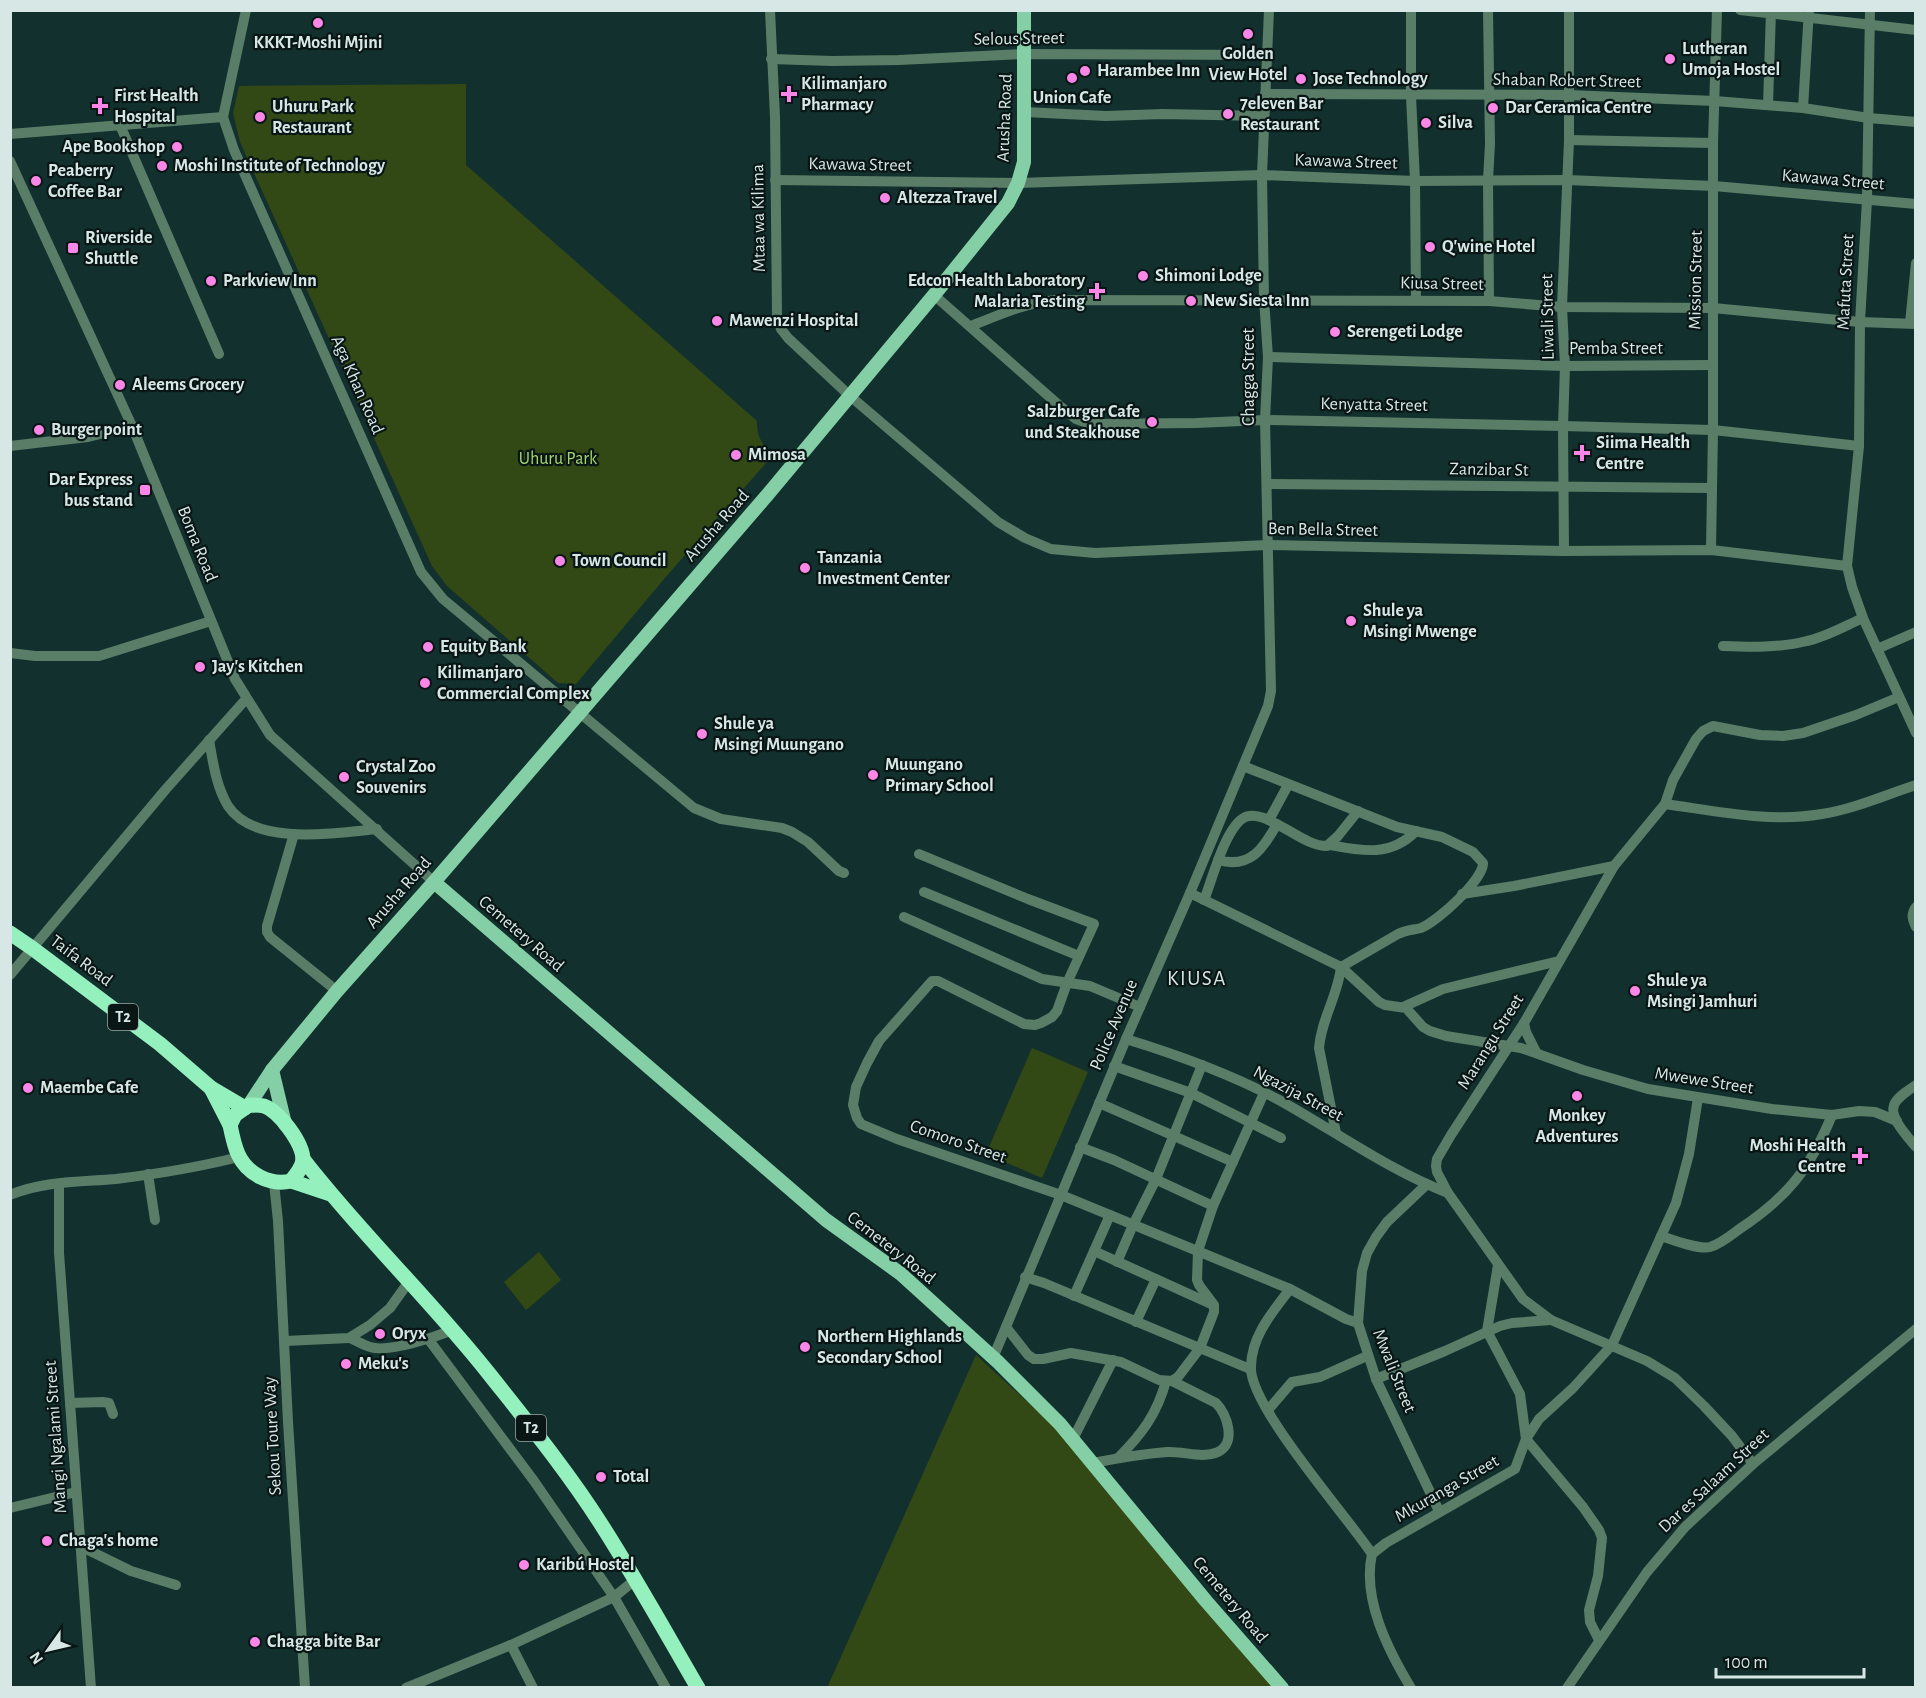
<svg xmlns="http://www.w3.org/2000/svg" width="1926" height="1698" viewBox="0 0 1926 1698" font-family="'Alegreya Sans',sans-serif">
<rect width="100%" height="100%" fill="#12312e"/>
<g fill="#334915">
<path d="M466 84V165L757 421C757 436 761 445 774 454L664 579 576 684 558 683 447 586 432 566 240 142 233 113 239 86Z"/>
<path d="M1032 1048 1088 1072 1042 1178 986 1154Z"/>
<path d="M539 1252 561 1280 526 1310 504 1282Z"/>
<path d="M976 1355 1055 1427 1274 1688H827Z"/>
</g>
<g fill="none" stroke-linecap="round" stroke-linejoin="round">
<g stroke="#5a7d68" stroke-width="10">
<path d="M246 10 223 117 234 150 421 572 443 599 694 808 721 819 782 828 792 832 808 842 839 871 844 873"/>
<path d="M770 10 775 117 777 316 781 329 788 338 850 396 998 522 1025 538 1051 549 1095 553 1267 545 1564 551 1711 550 1847 566"/>
<path d="M1411 10V96L1415 181 1416 300"/>
<path d="M1488 10 1490 144 1488 180 1489 301"/>
<path d="M1740 10 1916 30"/>
<path d="M1870 10 1867 200 1860 322 1859 446 1847 566 1852 587 1863 618 1916 733"/>
<path d="M771 59 832 61 899 60 1025 54 1267 55"/>
<path d="M1265 94 1569 95 1715 101 1803 108 1869 118 1916 122"/>
<path d="M1768 105 1771 10"/>
<path d="M1803 108 1809 10"/>
<path d="M1025 112 1106 116 1162 114 1264 116"/>
<path d="M120 125 219 354"/>
<path d="M10 134 223 117"/>
<path d="M1569 140 1713 143"/>
<path d="M10 161 132 426 235 679 270 735 434 882"/>
<path d="M775 180 1018 183 1262 175 1415 181 1567 180 1714 186 1916 204"/>
<path d="M934 295 1061 407 1076 419 1090 424 1196 423 1265 420 1563 426 1713 430 1859 446"/>
<path d="M1910 323 1916 263"/>
<path d="M971 326C999 315 1025 303 1055 300L1489 301 1562 307 1713 308 1860 322 1916 324"/>
<path d="M1268 357 1565 366 1712 365"/>
<path d="M10 446 88 437 132 426"/>
<path d="M1267 484 1711 488"/>
<path d="M1711 550 1713 430V143L1717 10"/>
<path d="M1564 551 1563 426 1565 366 1562 307 1569 140V10"/>
<path d="M1723 646C1750 647 1780 648 1807 641 1826 637 1845 626 1863 618"/>
<path d="M1877 649 1916 632"/>
<path d="M10 653 35 656H99L211 621"/>
<path d="M209 740C213 762 216 786 228 806 255 847 336 833 377 829"/>
<path d="M1243 766 1397 827 1442 837 1473 852 1483 863C1484 879 1437 922 1421 928 1413 930 1406 930 1398 934L1341 967C1338 995 1321 1020 1319 1048L1336 1133"/>
<path d="M1665 804C1716 811 1770 823 1822 814 1854 809 1885 795 1916 785"/>
<path d="M1269 820 1288 785"/>
<path d="M294 834 267 926V932L270 937 337 991"/>
<path d="M1330 845C1362 851 1391 857 1416 831"/>
<path d="M919 854 1028 899 1094 924 1067 983 1057 1011 1052 1017 1041 1023 1035 1025 1024 1024 938 981H932L879 1041 867 1063 856 1087 853 1105 857 1118 861 1124 897 1139 1061 1195 1290 1289 1346 1319 1358 1323"/>
<path d="M1218 860C1250 869 1263 849 1277 824"/>
<path d="M924 892 1079 956"/>
<path d="M1190 893 1341 967 1379 1002 1385 1005 1406 1008 1423 1027 1430 1031 1446 1036 1521 1048 1583 1070 1648 1089 1772 1109 1832 1115 1859 1111 1875 1112 1897 1121"/>
<path d="M1462 894 1514 886 1614 866"/>
<path d="M1204 900C1212 881 1227 819 1249 816 1261 814 1274 823 1284 828 1297 835 1312 846 1327 846L1338 836 1358 811"/>
<path d="M1916 907C1911 914 1912 919 1916 927"/>
<path d="M904 917 1042 979 1090 986 1140 1007"/>
<path d="M10 975 166 789 246 699"/>
<path d="M1403 1007 1443 989 1559 961"/>
<path d="M1524 1023 1526 1032 1536 1052"/>
<path d="M1126 1039C1178 1055 1231 1074 1279 1100 1335 1131 1388 1170 1448 1193"/>
<path d="M1114 1066 1191 1093 1281 1138"/>
<path d="M1916 1085C1909 1090 1897 1097 1894 1105 1889 1118 1908 1137 1916 1147"/>
<path d="M1099 1103 1233 1162"/>
<path d="M1080 1147 1114 1160 1213 1206"/>
<path d="M148 1174 155 1220"/>
<path d="M274 1183 278 1221 288 1422 305 1688"/>
<path d="M59 1184V1253L91 1688"/>
<path d="M1426 1185 1387 1222 1376 1237 1367 1253 1362 1271 1358 1323 1376 1379 1439 1511"/>
<path d="M10 1195C43 1181 81 1182 116 1179 157 1174 199 1167 239 1157"/>
<path d="M1661 1236C1673 1240 1699 1250 1710 1247 1720 1244 1730 1236 1738 1230 1787 1198 1810 1169 1832 1115"/>
<path d="M1094 1251 1211 1304"/>
<path d="M1117 1262 1133 1225 1156 1179 1202 1065"/>
<path d="M1498 1265 1487 1331 1520 1394 1526 1439 1583 1507 1599 1530 1602 1538 1598 1576 1589 1610 1590 1622 1599 1640"/>
<path d="M1025 1277 1044 1283 1250 1369"/>
<path d="M1290 1289C1272 1313 1252 1335 1251 1366 1248 1405 1347 1516 1372 1554"/>
<path d="M1074 1296 1110 1215"/>
<path d="M1136 1322 1156 1279"/>
<path d="M1006 1327 1028 1355 1034 1359H1043L1071 1353 1121 1362 1159 1380 1172 1381 1178 1377 1200 1348 1214 1312V1305L1199 1285 1197 1280 1198 1251 1213 1206 1264 1093"/>
<path d="M349 1338C356 1340 363 1345 370 1347 388 1353 435 1337 453 1330"/>
<path d="M429 1340 534 1481 614 1597 666 1688"/>
<path d="M285 1341 349 1338 370 1325 390 1308 410 1280"/>
<path d="M993 1358 1126 1039 1190 893 1268 706 1271 691 1265 420 1268 357 1264 299 1262 175 1269 10"/>
<path d="M1376 1379 1445 1351 1500 1326 1512 1323 1551 1320"/>
<path d="M70 1403 103 1402 109 1403 113 1414"/>
<path d="M1268 1410 1292 1382 1320 1377 1367 1356"/>
<path d="M1073 1439 1113 1360"/>
<path d="M1118 1458C1142 1434 1157 1414 1166 1381"/>
<path d="M1093 1463C1118 1458 1142 1454 1167 1452 1184 1451 1202 1459 1218 1452 1237 1443 1227 1414 1216 1403L1172 1381"/>
<path d="M1753 1464 1732 1436 1704 1406 1675 1378 1647 1361 1551 1320 1523 1299 1448 1193 1437 1172 1436 1166 1437 1159 1451 1135 1524 1023 1614 866 1665 804 1673 780 1696 739 1703 731 1713 726 1760 735 1783 736 1803 733 1856 715 1899 697"/>
<path d="M10 1508 76 1492"/>
<path d="M80 1546 131 1571 176 1585"/>
<path d="M511 1645 533 1688"/>
<path d="M406 1688 511 1645 614 1597 635 1580"/>
<path d="M1411 1688C1388 1650 1362 1599 1372 1554L1386 1543 1515 1469 1526 1439 1539 1419 1573 1388 1612 1345 1676 1203 1689 1154 1698 1098"/>
<path d="M1567 1688 1647 1572 1685 1527 1753 1464 1916 1329"/>
</g>
<g stroke="#84cfa5" stroke-width="14">
<path d="M434 882 826 1220 901 1274 998 1362 1060 1424 1206 1601 1282 1688"/>
<path d="M272 1070 285 1124"/>
<path d="M249 1105 272 1070 337 991 434 882 769 493 934 295 1008 203 1018 183 1024 162V10"/>
</g>
<g stroke="#94f0bd" stroke-width="15">
<path d="M10 933 32 948 160 1044 211 1088 245 1108"/>
<path d="M211 1088 230 1125"/>
<path d="M249 1105C253 1105 259 1105 264 1106 279 1111 303 1143 303 1160 302 1168 296 1175 291 1181 270 1186 247 1174 238 1154 234 1145 232 1135 230 1125L235 1115Z"/>
<path d="M303 1159C361 1234 431 1300 490 1375 528 1423 568 1472 601 1524 635 1577 666 1633 698 1688"/>
<path d="M291 1181 330 1194"/>
</g>
</g>
<g fill="#fa87e7" stroke="#091615" stroke-width="2">
<circle cx="318" cy="23" r="6"/>
<circle cx="1248" cy="34" r="6"/>
<circle cx="1670" cy="59" r="6"/>
<circle cx="1085" cy="71" r="6"/>
<circle cx="1072" cy="78" r="6"/>
<circle cx="1301" cy="79" r="6"/>
<path d="M786 85h6v6h6v6h-6v6h-6v-6h-6v-6h6z"/>
<path d="M97 97h6v6h6v6h-6v6h-6v-6h-6v-6h6z"/>
<circle cx="1493" cy="108" r="6"/>
<circle cx="1228" cy="114" r="6"/>
<circle cx="260" cy="117" r="6"/>
<circle cx="1426" cy="123" r="6"/>
<circle cx="177" cy="147" r="6"/>
<circle cx="162" cy="166" r="6"/>
<circle cx="36" cy="181" r="6"/>
<circle cx="885" cy="198" r="6"/>
<circle cx="1430" cy="247" r="6"/>
<rect x="67" y="242" width="12" height="12" rx="3"/>
<circle cx="1143" cy="276" r="6"/>
<circle cx="211" cy="281" r="6"/>
<path d="M1094 282h6v6h6v6h-6v6h-6v-6h-6v-6h6z"/>
<circle cx="1191" cy="301" r="6"/>
<circle cx="717" cy="321" r="6"/>
<circle cx="1335" cy="332" r="6"/>
<circle cx="120" cy="385" r="6"/>
<circle cx="1152" cy="422" r="6"/>
<circle cx="39" cy="430" r="6"/>
<path d="M1579 444h6v6h6v6h-6v6h-6v-6h-6v-6h6z"/>
<circle cx="736" cy="455" r="6"/>
<rect x="139" y="484" width="12" height="12" rx="3"/>
<circle cx="560" cy="561" r="6"/>
<circle cx="805" cy="568" r="6"/>
<circle cx="1351" cy="621" r="6"/>
<circle cx="428" cy="647" r="6"/>
<circle cx="200" cy="667" r="6"/>
<circle cx="425" cy="683" r="6"/>
<circle cx="702" cy="734" r="6"/>
<circle cx="873" cy="775" r="6"/>
<circle cx="344" cy="777" r="6"/>
<circle cx="1635" cy="991" r="6"/>
<circle cx="28" cy="1088" r="6"/>
<circle cx="1577" cy="1096" r="6"/>
<path d="M1857 1147h6v6h6v6h-6v6h-6v-6h-6v-6h6z"/>
<circle cx="380" cy="1334" r="6"/>
<circle cx="805" cy="1347" r="6"/>
<circle cx="346" cy="1364" r="6"/>
<circle cx="601" cy="1477" r="6"/>
<circle cx="47" cy="1541" r="6"/>
<circle cx="524" cy="1565" r="6"/>
<circle cx="255" cy="1642" r="6"/>
</g>
<g text-anchor="middle" dominant-baseline="central" stroke-width="4.5" stroke-linejoin="round" paint-order="stroke">
<g fill="#091615" stroke="#98a8a7" stroke-width="1.5">
<rect x="108" y="1004" width="30" height="26" rx="4.5"/>
<rect x="516" y="1415" width="30" height="26" rx="4.5"/>
</g>
<g font-size="16" font-weight="bold" fill="#d6e7e5">
<text x="123" y="1017">T2</text>
<text x="531" y="1428">T2</text>
</g>
<g font-size="18" fill="#d6e7e5" stroke="#091615">
<text transform="translate(1019 39) rotate(-1)">Selous Street</text>
<text transform="translate(1567 81) rotate(1)">Shaban Robert Street</text>
<text transform="translate(1005 118) rotate(-88)">Arusha Road</text>
<text transform="translate(1346 162) rotate(2)">Kawawa Street</text>
<text transform="translate(860 165) rotate(1)">Kawawa Street</text>
<text transform="translate(1833 180) rotate(5)">Kawawa Street</text>
<text transform="translate(759 218) rotate(-91)">Mtaa wa Kilima</text>
<text transform="translate(1696 280) rotate(-89)">Mission Street</text>
<text transform="translate(1846 282) rotate(-87)">Mafuta Street</text>
<text transform="translate(1442 284) rotate(1)">Kiusa Street</text>
<text transform="translate(1548 317) rotate(-91)">Liwali Street</text>
<text x="1616" y="349">Pemba Street</text>
<text transform="translate(1249 377) rotate(-90)">Chagga Street</text>
<text transform="translate(357 385) rotate(66)">Aga Khan Road</text>
<text transform="translate(1374 405) rotate(1)">Kenyatta Street</text>
<text transform="translate(1489 470) rotate(1)">Zanzibar St</text>
<text transform="translate(717 526) rotate(-49)">Arusha Road</text>
<text transform="translate(1323 530) rotate(1)">Ben Bella Street</text>
<text transform="translate(197 544) rotate(68)">Boma Road</text>
<text transform="translate(399 893) rotate(-49)">Arusha Road</text>
<text transform="translate(521 934) rotate(41)">Cemetery Road</text>
<text transform="translate(81 961) rotate(37)">Taifa Road</text>
<text transform="translate(1114 1025) rotate(-67)">Police Avenue</text>
<text transform="translate(1491 1042) rotate(-58)">Marangu Street</text>
<text transform="translate(1704 1081) rotate(9)">Mwewe Street</text>
<text transform="translate(1298 1094) rotate(28)">Ngazija Street</text>
<text transform="translate(958 1142) rotate(19)">Comoro Street</text>
<text transform="translate(891 1248) rotate(38)">Cemetery Road</text>
<text transform="translate(1394 1371) rotate(68)">Mwali Street</text>
<text transform="translate(273 1436) rotate(-93)">Sekou Toure Way</text>
<text transform="translate(56 1437) rotate(-94)">Mangi Ngalami Street</text>
<text transform="translate(1714 1481) rotate(-43)">Dar es Salaam Street</text>
<text transform="translate(1447 1489) rotate(-30)">Mkuranga Street</text>
<text transform="translate(1230 1600) rotate(50)">Cemetery Road</text>
</g>
<g font-size="18" font-weight="bold" fill="#d6e7e5" stroke="#091615" text-anchor="start">
<text x="318" y="43" text-anchor="middle">KKKT-Moshi Mjini</text>
<text x="1682" y="49">Lutheran<tspan x="1682" dy="21">Umoja Hostel</tspan></text>
<text x="1248" y="54" text-anchor="middle">Golden<tspan x="1248" dy="21">View Hotel</tspan></text>
<text x="1097" y="71">Harambee Inn</text>
<text x="1313" y="79">Jose Technology</text>
<text x="801" y="84">Kilimanjaro<tspan x="801" dy="21">Pharmacy</tspan></text>
<text x="114" y="96">First Health<tspan x="114" dy="21">Hospital</tspan></text>
<text x="1072" y="98" text-anchor="middle">Union Cafe</text>
<text x="1240" y="104">7eleven Bar<tspan x="1240" dy="21">Restaurant</tspan></text>
<text x="272" y="107">Uhuru Park<tspan x="272" dy="21">Restaurant</tspan></text>
<text x="1505" y="108">Dar Ceramica Centre</text>
<text x="1438" y="123">Silva</text>
<text x="165" y="147" text-anchor="end">Ape Bookshop</text>
<text x="174" y="166">Moshi Institute of Technology</text>
<text x="48" y="171">Peaberry<tspan x="48" dy="21">Coffee Bar</tspan></text>
<text x="897" y="198">Altezza Travel</text>
<text x="85" y="238">Riverside<tspan x="85" dy="21">Shuttle</tspan></text>
<text x="1442" y="247">Q'wine Hotel</text>
<text x="1155" y="276">Shimoni Lodge</text>
<text x="223" y="281">Parkview Inn</text>
<text x="1085" y="281" text-anchor="end">Edcon Health Laboratory<tspan x="1085" dy="21">Malaria Testing</tspan></text>
<text x="1203" y="301">New Siesta Inn</text>
<text x="729" y="321">Mawenzi Hospital</text>
<text x="1347" y="332">Serengeti Lodge</text>
<text x="132" y="385">Aleems Grocery</text>
<text x="1140" y="412" text-anchor="end">Salzburger Cafe<tspan x="1140" dy="21">und Steakhouse</tspan></text>
<text x="51" y="430">Burger point</text>
<text x="1596" y="443">Siima Health<tspan x="1596" dy="21">Centre</tspan></text>
<text x="748" y="455">Mimosa</text>
<text x="133" y="480" text-anchor="end">Dar Express<tspan x="133" dy="21">bus stand</tspan></text>
<text x="817" y="558">Tanzania<tspan x="817" dy="21">Investment Center</tspan></text>
<text x="572" y="561">Town Council</text>
<text x="1363" y="611">Shule ya<tspan x="1363" dy="21">Msingi Mwenge</tspan></text>
<text x="440" y="647">Equity Bank</text>
<text x="212" y="667">Jay's Kitchen</text>
<text x="437" y="673">Kilimanjaro<tspan x="437" dy="21">Commercial Complex</tspan></text>
<text x="714" y="724">Shule ya<tspan x="714" dy="21">Msingi Muungano</tspan></text>
<text x="885" y="765">Muungano<tspan x="885" dy="21">Primary School</tspan></text>
<text x="356" y="767">Crystal Zoo<tspan x="356" dy="21">Souvenirs</tspan></text>
<text x="1647" y="981">Shule ya<tspan x="1647" dy="21">Msingi Jamhuri</tspan></text>
<text x="40" y="1088">Maembe Cafe</text>
<text x="1577" y="1116" text-anchor="middle">Monkey<tspan x="1577" dy="21">Adventures</tspan></text>
<text x="1846" y="1146" text-anchor="end">Moshi Health<tspan x="1846" dy="21">Centre</tspan></text>
<text x="392" y="1334">Oryx</text>
<text x="817" y="1337">Northern Highlands<tspan x="817" dy="21">Secondary School</tspan></text>
<text x="358" y="1364">Meku's</text>
<text x="613" y="1477">Total</text>
<text x="59" y="1541">Chaga's home</text>
<text x="536" y="1565">Karibú Hostel</text>
<text x="267" y="1642">Chagga bite Bar</text>
</g>
<g font-size="18" fill="#a4d46b" stroke="#091615">
<text x="558" y="459">Uhuru Park</text>
</g>
<g font-size="21" letter-spacing="1.5" fill="#d6e7e5" stroke="#091615">
<text x="1197" y="978">KIUSA</text>
</g>
</g>
<rect width="1926" height="1698" fill="none" stroke="#d6e7e5" stroke-width="24"/>
<g transform="translate(48 1650) rotate(236)" stroke="#091615" stroke-width="4.5" paint-order="stroke">
<path d="M0-4.5L10 22L0 15L-10 22Z" fill="#d6e7e5"/>
<text y="-9" font-size="16" font-weight="bold" text-anchor="middle" fill="#d6e7e5">N</text>
</g>
<path d="M1716 1668v9h148v-9" fill="none" stroke="#d6e7e5" stroke-width="3"/>
<text x="1725" y="1668" font-size="18" fill="#d6e7e5" stroke="#091615" stroke-width="4.5" paint-order="stroke">100 m</text>
</svg>
